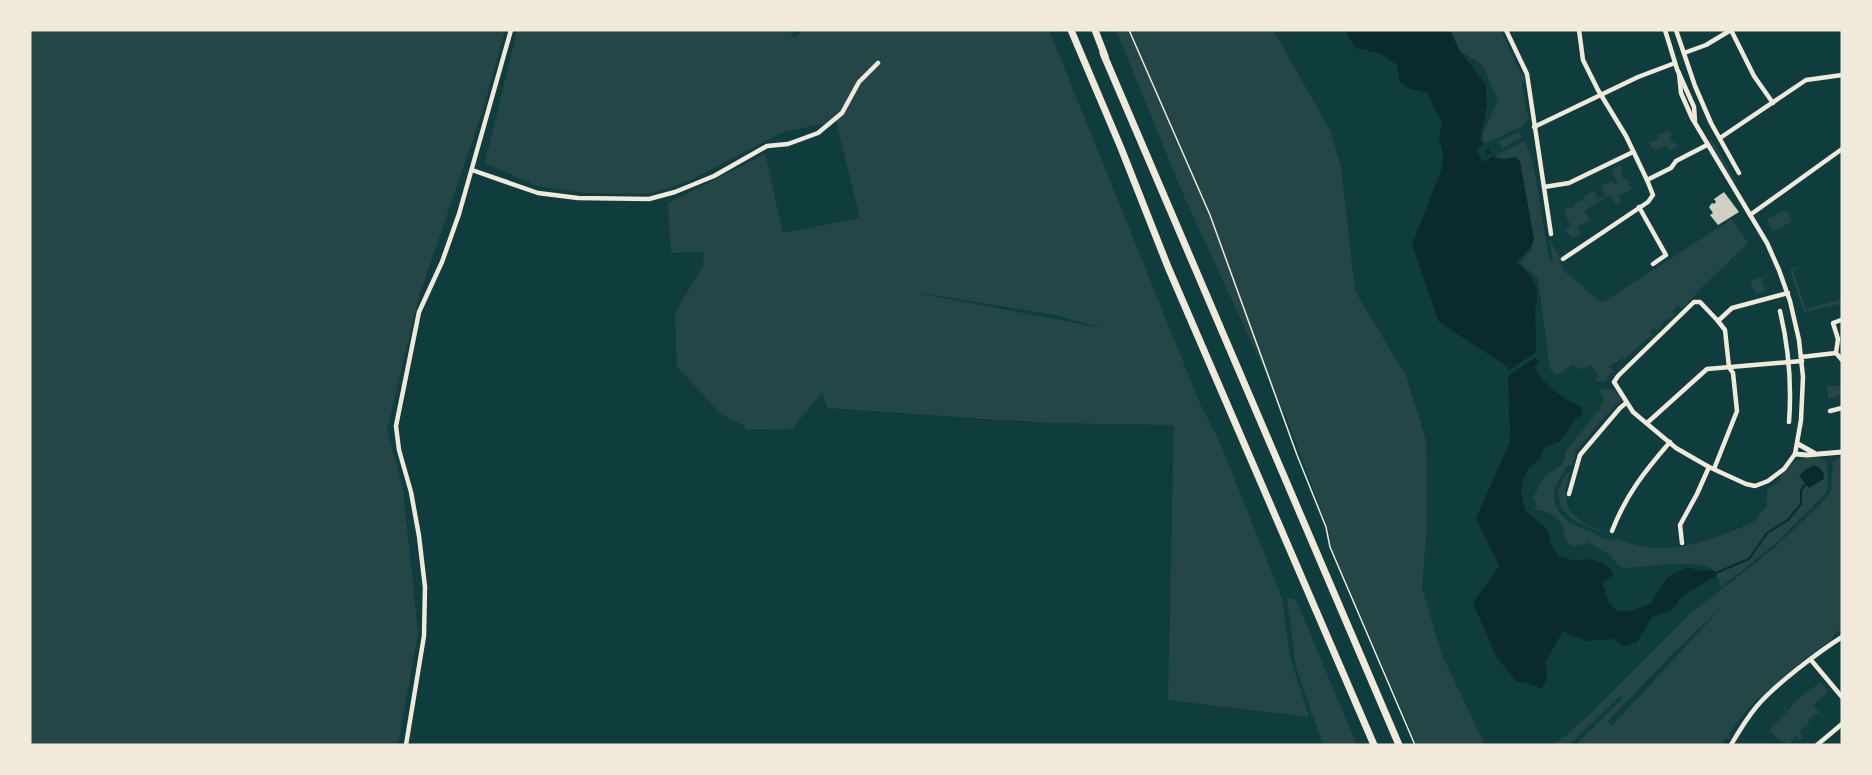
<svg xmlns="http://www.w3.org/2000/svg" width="1872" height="775" viewBox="0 0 1872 775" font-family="'Asap Condensed',sans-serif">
<rect width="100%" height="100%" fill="#0f3d3e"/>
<g fill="#244646" fill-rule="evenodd">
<path d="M30 30H505L483 110 419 296 387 430 403 488 418 633 398 745H30Z"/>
<path d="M517 30H789L794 38 805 30H1049L1201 406 1218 438 1282 598 1290 657 1309 717 1168 700 1174 425 1049 423 827 408 822 392 792 429 745 430V426L721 414 677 367 675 313 703 266 704 252 671 253 668 203 765 154 783 233 860 218 836 121 783 132 689 181 650 194 583 193 537 186 485 163ZM922 293 1055 315 1103 328 922 294Z"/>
<path d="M1116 30H1273L1330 130 1341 167 1355 291 1406 376 1426 440 1427 523 1422 588 1442 655 1485 745H1417L1331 548 1328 529 1287 419 1186 201Z"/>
<path d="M1451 30H1501L1521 74 1525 75V81L1522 83 1527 114 1530 118 1523 126 1485 144 1482 136 1498 100 1482 65 1459 50Z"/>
<path d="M1669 130 1672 136 1669 138 1672 143 1675 142 1677 147 1669 151 1666 145 1655 150 1654 147 1651 148 1649 143 1659 138 1658 135Z"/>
<path d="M1518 132 1522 138 1502 148 1498 142Z"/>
<path d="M1712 140 1736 181 1733 184 1709 141Z"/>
<path d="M1525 141 1533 162 1549 260 1553 262 1549 236C1551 245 1556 249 1559 256 1561 261 1561 266 1564 271L1602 303 1732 219 1748 243 1698 291 1683 309 1678 305 1673 311 1675 314 1672 318C1661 320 1663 325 1657 331L1654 328 1650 332 1653 336 1649 337 1626 358V361L1623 358 1609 367 1615 373H1611L1606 378 1608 380 1603 382 1594 380 1599 377 1591 365 1586 368 1584 366 1578 370 1574 364 1557 375 1550 369 1538 278 1520 263 1533 248 1531 246 1534 239 1520 162 1516 157 1503 159 1494 156Z"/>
<path d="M1620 165 1623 172 1621 173 1624 178H1626L1632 189 1618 196 1621 201 1616 204 1609 195 1584 211 1590 220 1577 227 1581 234 1572 239 1565 229 1570 226 1569 221H1567L1565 209 1575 207V203L1585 199 1584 196 1594 191 1599 199 1605 196 1601 186 1612 181 1615 185 1618 184 1611 170Z"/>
<path d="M1786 210 1792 222 1773 231 1767 219Z"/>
<path d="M1796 267 1798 268 1793 271 1806 309 1842 299V316L1839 304 1804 312 1790 269Z"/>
<path d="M1771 274V275L1761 279 1765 291 1756 294 1750 281Z"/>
<path d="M1827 386H1840L1842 395 1828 399Z"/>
<path d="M1599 389 1615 390 1621 397V402L1615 405 1576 450 1572 466 1568 465C1564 472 1559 478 1556 486 1548 510 1567 523 1587 530 1596 534 1603 540 1613 540L1614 538C1670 560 1702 542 1755 522L1758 515 1767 507V489L1780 481C1782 464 1814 447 1827 463L1828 486 1825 494 1775 544 1721 587C1719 581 1718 574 1713 570 1700 558 1643 568 1624 568L1617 564 1610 555 1590 543 1573 546C1565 542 1565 538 1563 529 1561 517 1546 510 1535 510L1533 508 1537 507 1533 497 1545 476 1562 465 1567 449 1600 409 1604 399Z"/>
<path d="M1842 457V629L1834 634 1832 640 1811 654 1762 698H1758C1747 710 1738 720 1729 734L1731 740 1725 738 1722 745H1576L1623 698 1621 695 1569 745H1552L1568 734 1595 709 1690 614 1774 548 1821 504 1831 491 1833 461ZM1725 604 1612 726 1607 722 1671 655Z"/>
<path d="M1570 471 1565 493 1567 494C1562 516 1591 527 1608 534L1607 535 1575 521 1561 508 1558 492 1564 477Z"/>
<path d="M1289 598 1296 600 1357 745H1323L1296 667 1287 599Z"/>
<path d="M1821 682 1828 692 1813 705 1823 717 1817 713 1813 716 1814 719 1812 717 1808 720 1810 722 1800 731 1802 738 1801 740 1796 736 1788 745 1768 731 1787 712 1781 706 1788 710 1798 699Z"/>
</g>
<g fill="#0a2a2b">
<path d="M1345 30H1450L1459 50 1486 85 1487 108 1480 140 1496 158 1505 159 1516 157 1520 162 1534 239 1532 245 1517 262C1530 274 1543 288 1535 308L1536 346 1535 358 1539 362 1535 367C1537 379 1569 404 1581 406L1582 414 1575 419 1560 441 1544 448 1540 459 1529 468 1523 480 1521 493 1525 510 1548 530 1551 545 1559 556 1576 561 1591 559 1605 565 1612 571 1613 575 1604 581 1603 584 1609 603 1617 611H1630L1650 604 1667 578 1687 567 1701 571 1713 570 1717 575 1682 597 1672 610 1652 617 1637 642 1625 646 1613 639 1585 641 1563 631 1545 663C1548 674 1548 680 1541 689L1528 683 1517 682 1497 658 1473 603 1499 566 1476 518 1510 442 1508 367 1439 322 1412 245 1442 168 1443 154 1439 139 1442 123 1427 93 1408 88 1399 81 1397 65 1380 53 1355 48Z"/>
<path d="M1814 465C1821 468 1824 471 1824 479L1809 488 1799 476 1805 470Z"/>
</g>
<g fill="#0f3d3e">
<path d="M1487 143 1490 146 1487 148 1485 156 1494 152 1497 154 1482 162 1476 149Z"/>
<path d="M1539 350 1538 356 1505 378V373Z"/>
</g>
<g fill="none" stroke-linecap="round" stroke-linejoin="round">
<path stroke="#0a2a2b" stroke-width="2" d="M1716 573 1749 559 1767 533 1788 520 1801 504V490L1807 483"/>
</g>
<path fill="#cfcfc3" d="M1724 192 1739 212 1718 225 1710 215 1713 213 1709 207 1712 203 1714 204 1716 202 1714 199Z"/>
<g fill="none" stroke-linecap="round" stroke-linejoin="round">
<path stroke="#f1e9da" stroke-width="1.5" d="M1129 30 1210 215 1297 455 1326 527 1330 547 1415 745"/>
<g stroke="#f1e9da" stroke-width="4.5">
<path d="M1506 30 1527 74 1551 234"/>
<path d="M1579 30 1583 60 1598 90 1626 136 1647 180"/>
<path d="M1665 30 1677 69 1694 107 1695 121"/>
<path d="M1676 30 1695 86 1711 123 1739 173"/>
<path d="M1731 30 1754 76 1773 103"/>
<path d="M1684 53 1706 45 1731 30"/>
<path d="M1679 73 1681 93 1692 118 1767 243 1779 270 1790 301 1799 340 1803 377 1801 420 1795 454 1784 469 1768 481 1755 486 1746 484 1709 467 1676 448 1633 412 1614 382 1618 376 1694 302H1700L1718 321"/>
<path d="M1534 127 1638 77 1675 63"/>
<path d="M1720 138 1806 80 1842 75"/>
<path d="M472 170 538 193 578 198 649 199 675 192 714 176 767 146 788 144 818 133 842 113 859 82 878 63"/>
<path d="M1544 187 1569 183 1633 152"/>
<path d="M1639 207 1666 255 1653 264"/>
<path d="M1750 215 1842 149"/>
<path d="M1563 259 1648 202 1653 195 1647 180 1671 168 1676 161 1707 145"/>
<path d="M1780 311C1789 349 1792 383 1789 422"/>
<path d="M1841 320 1833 323 1838 339 1836 353 1842 360"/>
<path d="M1801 357 1836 353"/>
<path d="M1830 411 1842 408"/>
<path d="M1647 423 1707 369 1802 361"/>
<path d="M1714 469 1737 411 1733 373 1729 367 1725 330 1718 321 1732 308 1788 293"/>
<path d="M1569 494 1580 455 1620 408 1626 403"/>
<path d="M1612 531C1626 495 1644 472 1670 442"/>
<path d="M1682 543 1680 525 1697 494 1709 467"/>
<path d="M1811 660 1842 697"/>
<path d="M406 745 424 636 425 587 419 536 411 492 399 450 396 426 419 312 442 262 459 214 511 30"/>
<path d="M1731 745C1739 731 1747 718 1757 706 1776 684 1817 653 1842 637"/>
<path d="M1817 745 1842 724"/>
</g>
<g stroke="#f1e9da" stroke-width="5">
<path d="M1798 444 1814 453"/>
<path d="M1795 454 1807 455 1842 452"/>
</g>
<g stroke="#f1e9da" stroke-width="7">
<path d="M1071 30 1121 148 1168 267 1374 745"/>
<path d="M1095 30 1105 56"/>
<path d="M1103 53 1399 745"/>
</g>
</g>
<rect width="1872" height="775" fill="none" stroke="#f1e9da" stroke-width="63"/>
</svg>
